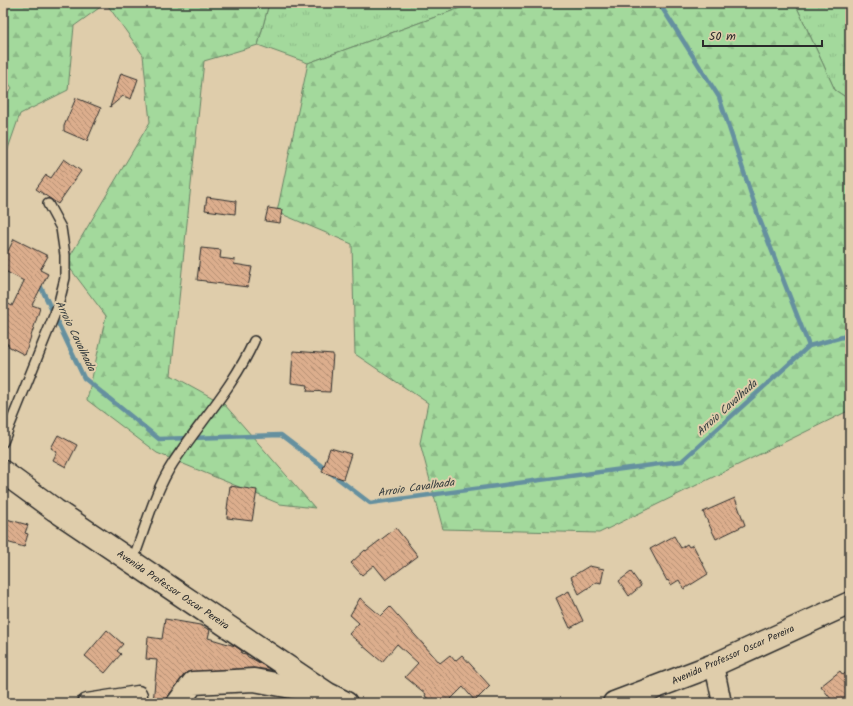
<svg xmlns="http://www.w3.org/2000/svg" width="853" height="706" viewBox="0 0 853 706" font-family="Kalam,sans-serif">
<defs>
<pattern id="grass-tufts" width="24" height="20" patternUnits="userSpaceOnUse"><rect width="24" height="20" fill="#a3d99c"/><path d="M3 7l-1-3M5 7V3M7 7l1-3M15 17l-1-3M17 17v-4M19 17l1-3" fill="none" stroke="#8cba87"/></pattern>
<pattern id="forest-firs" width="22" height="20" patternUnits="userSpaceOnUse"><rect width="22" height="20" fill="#a3d99c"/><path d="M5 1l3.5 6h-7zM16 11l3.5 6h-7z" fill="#8cba87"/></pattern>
<pattern id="building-back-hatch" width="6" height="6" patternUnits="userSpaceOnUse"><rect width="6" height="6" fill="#dcae8d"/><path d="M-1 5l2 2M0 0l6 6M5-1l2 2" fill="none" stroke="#b38e73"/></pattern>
</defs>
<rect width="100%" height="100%" fill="#dfcdab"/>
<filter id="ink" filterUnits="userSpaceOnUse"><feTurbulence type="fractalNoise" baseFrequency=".025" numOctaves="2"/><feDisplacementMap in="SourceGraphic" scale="8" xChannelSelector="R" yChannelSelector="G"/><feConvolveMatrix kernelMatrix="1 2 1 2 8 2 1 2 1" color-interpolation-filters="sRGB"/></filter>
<g filter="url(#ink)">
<g fill="url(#grass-tufts)" stroke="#678264">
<path d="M269 3H474L308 63 258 45Z"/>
<path d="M795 3H850V100L835 90Z"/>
</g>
<g fill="url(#forest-firs)" stroke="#678264">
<path d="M3 3H269L258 45 204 61 171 375 224 404 315 508 280 504 157 453 87 400 106 316 66 263 150 122 143 55 106 3 74 26 68 90 20 114 3 163V100L12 88 3 75Z"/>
<path d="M474 3H795L835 90 850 100V410L599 533 443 529 420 443 428 403 355 354 352 244 277 212 308 63Z"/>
</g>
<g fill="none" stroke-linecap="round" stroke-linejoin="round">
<g stroke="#65909f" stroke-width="4.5">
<path d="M659 3 719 97 758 215 809 346"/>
<path d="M39 283 84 378 159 439 281 435 370 503 682 461 809 346 850 335"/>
</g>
</g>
<g fill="url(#building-back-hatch)" stroke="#2b2b2b">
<path d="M121 73 138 79 131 99 123 96 110 107Z"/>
<path d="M76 98 101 108 87 141 64 131V126Z"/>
<path d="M64 159 81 171 58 204 36 189 46 175 51 178Z"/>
<path d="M207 197 236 201 235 214 205 210Z"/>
<path d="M268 208 282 210 280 223 265 221Z"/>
<path d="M14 239 48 256 40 270 48 274 32 305 40 308 25 355 8 346 9 345 3 342V301L12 306 24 281 3 270V261Z"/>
<path d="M201 248 221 250 220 258 235 260 234 264 252 267 248 287 206 282V281L197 280Z"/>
<path d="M293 351 333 354 330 392 307 391 308 385 291 383Z"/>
<path d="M58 435 77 445 66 467 53 460 57 452 51 448Z"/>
<path d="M330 448 351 454 343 479 322 472Z"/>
<path d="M230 486 257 490 252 521 227 518 228 509H227Z"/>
<path d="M735 498 745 525 716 539 703 512Z"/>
<path d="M3 518 28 525 25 533 28 534 24 547 3 541Z"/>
<path d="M396 528 418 556 386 580 374 565 362 575 351 563 365 550 366 551Z"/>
<path d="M674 536 681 548 687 544 689 547 693 545 708 574 684 589 679 580 671 585 668 580 667 581 650 549Z"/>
<path d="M589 566 604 569 601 583 597 582 579 594 571 577Z"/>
<path d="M631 572 641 586 629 596 619 581Z"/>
<path d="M569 591 583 621 570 628 556 598Z"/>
<path d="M360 598 381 616 390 607 440 663 450 655 455 661 462 655 490 686 475 701 463 687 447 703H433L425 696 426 694 405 677 418 663 397 644 382 662 349 634 359 623 350 615Z"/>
<path d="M165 619 200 625 210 630 208 638 235 646 242 651 241 653 246 654 248 657 253 659 271 670 253 668 187 672 168 696 166 703H153L157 660 146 659 148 637 162 639Z"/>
<path d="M107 630 123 644 117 651 121 654 105 673 85 656Z"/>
<path d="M850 669V703H834L821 686 840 671 843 675Z"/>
</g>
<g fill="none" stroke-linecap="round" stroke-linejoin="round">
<defs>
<g id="lane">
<path d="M3 442 58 306 65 278V255L61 228 48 204"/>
<path d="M132 562C145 530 154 492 173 463 200 422 234 386 254 341"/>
</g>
<g id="street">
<path d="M714 665 722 703"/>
<path d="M87 703 138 695"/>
</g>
<g id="secondary">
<path d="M3 472 55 510 328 694 346 703"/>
<path d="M178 703 193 683 254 680 318 692"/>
<path d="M614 703 714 665 850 603"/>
</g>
</defs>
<use href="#lane" stroke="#2b2b2b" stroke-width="12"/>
<use href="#street" stroke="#2b2b2b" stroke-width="21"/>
<use href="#secondary" stroke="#2b2b2b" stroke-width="25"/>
<use href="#lane" stroke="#dfcdab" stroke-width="9"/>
<use href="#street" stroke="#dfcdab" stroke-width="18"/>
<use href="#secondary" stroke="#dfcdab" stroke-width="22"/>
</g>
</g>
<g text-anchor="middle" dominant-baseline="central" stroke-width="4" stroke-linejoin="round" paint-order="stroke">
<g font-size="10" fill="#2b2b2b" stroke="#dfcdab">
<text transform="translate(173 590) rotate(34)">Avenida Professor Oscar Pereira</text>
<text transform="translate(733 655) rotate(-24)">Avenida Professor Oscar Pereira</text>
</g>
<g font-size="11" font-style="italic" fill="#353c3e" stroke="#dfcdab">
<text transform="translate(75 336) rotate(64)">Arroio Cavalhada</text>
<text transform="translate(727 408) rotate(-42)">Arroio Cavalhada</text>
<text transform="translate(416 488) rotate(-8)">Arroio Cavalhada</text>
</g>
</g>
<rect width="853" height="706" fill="none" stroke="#dfcdab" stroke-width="16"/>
<rect x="8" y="8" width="837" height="690" fill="none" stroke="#2b2b2b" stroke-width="1.5" filter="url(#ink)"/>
<path d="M703 40v6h119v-6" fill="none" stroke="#2b2b2b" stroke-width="2"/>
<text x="709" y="40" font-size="12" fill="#2b2b2b" stroke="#dfcdab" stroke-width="3" paint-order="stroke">50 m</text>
</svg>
